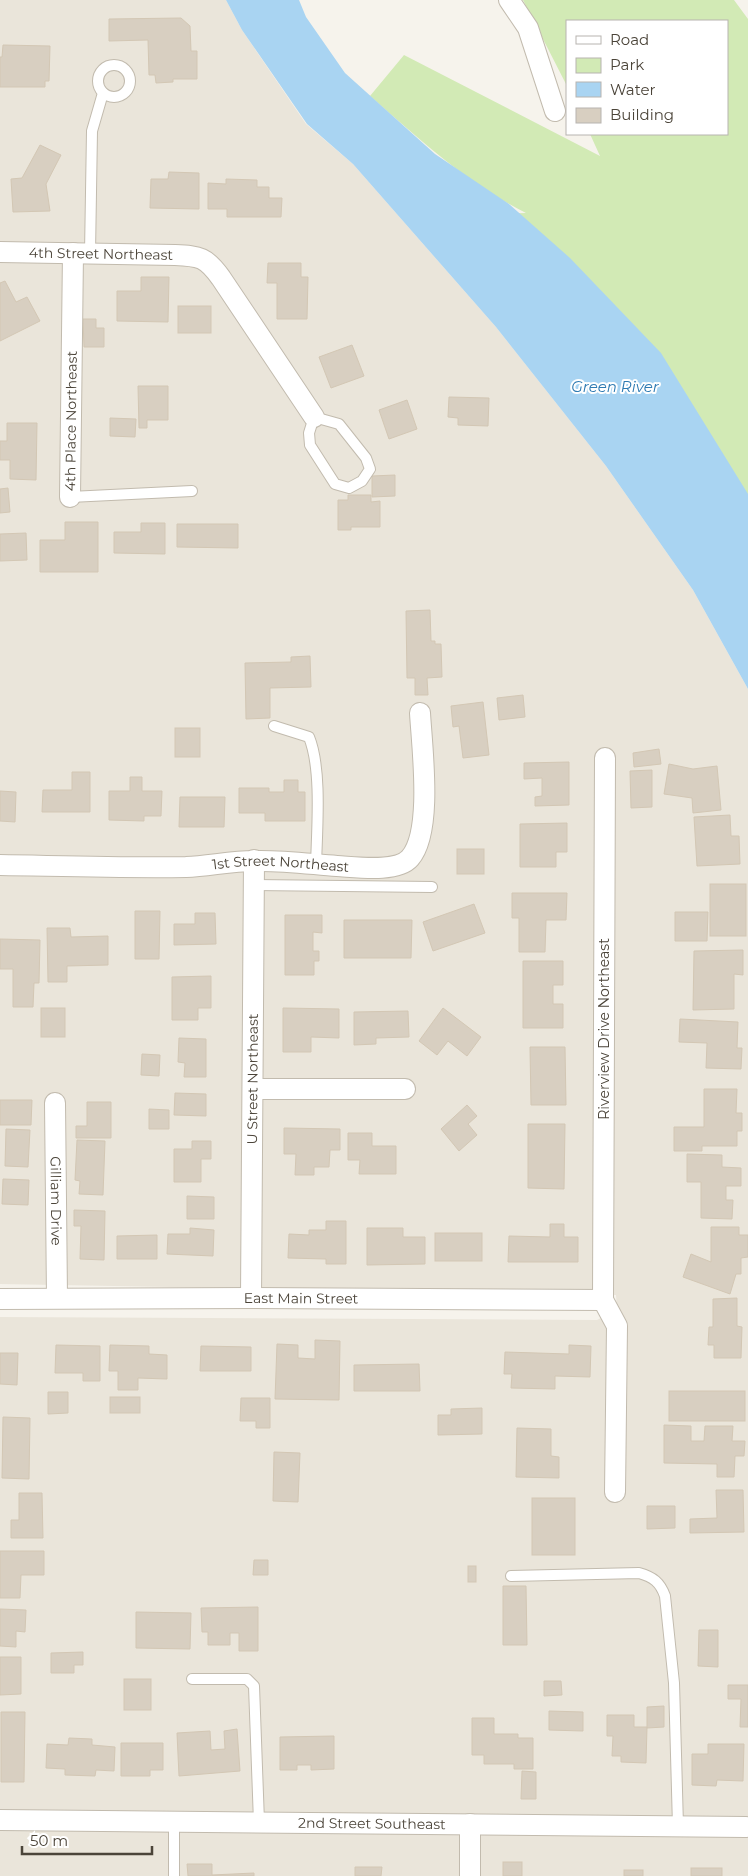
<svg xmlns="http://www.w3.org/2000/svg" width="748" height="1876" viewBox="0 0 748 1876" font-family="Montserrat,sans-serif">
<rect width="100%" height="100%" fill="#f6f3ec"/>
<path fill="#eae5da" d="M0 0H226L242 30 306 124 353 164 496 327 606 466 693 590 748 689V1876H0V1317L597 1320 617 1310 616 1295 0 1284Z"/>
<path fill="#d2eab5" d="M523 0H734L748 19V547L483 214 526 213C468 184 419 139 370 96L404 55 600 156 590 134H727V21H567V86Z"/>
<path fill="#a9d4f2" d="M226 0H299L306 17 345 73 435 154 509 204 570 258 661 353 748 494V689L693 590 606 466 496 327 353 164 307 124 242 30Z"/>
<g fill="#d8cfc1" stroke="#d3c7b4">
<path d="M181 18 190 26 191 51H197V79H173V82L156 83 155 75H149L148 40 109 41V19Z"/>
<path d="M3 45 50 46 49 81H45V87H0V57H2Z"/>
<path d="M40 145 61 155 46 184 50 211 13 212 11 179 22 178Z"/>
<path d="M169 172 199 173V209L150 208 151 179H168Z"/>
<path d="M226 179 257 180V187H269V198H282L281 217H227V209H208V183L226 184Z"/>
<path d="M268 263H301V277H308L307 319H277V283H267Z"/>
<path d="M141 277H169L168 322 117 321V291H141Z"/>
<path d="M5 281 16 302 27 297 40 321 0 341V283Z"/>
<rect x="178" y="306" width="33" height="27"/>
<path d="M83 319H96V328H104V347H84Z"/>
<path d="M352 345 364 376 331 388 319 357Z"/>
<path d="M138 386H168V420H147V428H139Z"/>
<path d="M449 397 489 398 488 426 458 425V418L448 417Z"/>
<path d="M407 400 417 429 389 439 379 410Z"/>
<path d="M110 418 136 419 135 437 110 436Z"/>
<path d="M7 423H37L36 480 10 479V460H0V441H7Z"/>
<path d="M395 475V496L372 497V476Z"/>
<path d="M8 488 10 512 0 513V489Z"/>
<path d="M348 495H371V502L380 501V527H351V530H338V500H348Z"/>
<path d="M65 522H98V572H40V540H65Z"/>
<path d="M141 523H165V554L114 553V532H141Z"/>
<path d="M177 524H238V548L177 547Z"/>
<path d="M26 533 27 560 0 561V534Z"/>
<path d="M430 610 431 641H435V644H441L442 677 427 678 428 695H415V678H407L406 611Z"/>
<path d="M310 656 311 687 270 688V718L246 719 245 663 291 662V657Z"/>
<path d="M523 695 525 717 499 720 497 698Z"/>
<path d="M483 702 489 755 463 758 459 726 453 727 451 706Z"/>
<rect x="175" y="728" width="25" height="29"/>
<path d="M659 749 661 764 634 767 633 753Z"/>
<path d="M569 762V805L535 806V797L542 796V778L524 779V763Z"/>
<path d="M669 764 693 769 717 766 721 810 693 813 692 798 664 794Z"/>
<path d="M652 770V807L631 808 630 771Z"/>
<path d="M72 772H90V812H42L43 790H72Z"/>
<path d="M130 777H142V791H162L161 816H144V821L109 820V791H130Z"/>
<path d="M284 780H298V792H305V821H265V813H239V788H269V792H284Z"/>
<path d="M0 791 16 792 15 822 0 821Z"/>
<path d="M180 797H225L224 827H179Z"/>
<path d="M730 815 731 836H739L740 864 697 866 694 817Z"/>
<path d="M567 823V852H556V867H520V824Z"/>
<rect x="457" y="849" width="27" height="25"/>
<rect x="710" y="884" width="36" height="52"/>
<path d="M512 893H567L566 920H546L545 952H519V918H512Z"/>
<path d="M474 904 485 933 433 951 423 922Z"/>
<path d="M135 911H160L159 959H135Z"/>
<path d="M675 912H708L707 941H675Z"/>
<path d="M195 913H215L216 944 174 945V924H195Z"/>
<path d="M285 915H322V933L313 932V951H319V961H314V975H285Z"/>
<path d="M344 920H412L411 958H344Z"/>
<path d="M47 928H70L71 937 108 936V965L67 966V982H48Z"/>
<path d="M0 939 40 940 39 983H34L33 1007H13V969H0Z"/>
<path d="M743 950V975L734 974V1009L693 1010 694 951Z"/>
<path d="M523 961H563V985H553V1004H563V1028H523Z"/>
<path d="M211 976V1008H198V1020H172V977Z"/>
<rect x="41" y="1008" width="24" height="29"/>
<path d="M283 1008 339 1009V1038L311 1037V1052H283Z"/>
<path d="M443 1008 481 1037 467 1056 448 1041 437 1055 419 1041Z"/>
<path d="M408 1011 409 1037 376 1038V1044L354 1045V1012Z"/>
<path d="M680 1019 738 1022 737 1048H742L741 1069 706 1068 707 1043 679 1042Z"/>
<path d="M179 1038 206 1039V1077H184L185 1063 178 1062Z"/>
<path d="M530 1047H565L566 1105H531Z"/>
<path d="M142 1054 160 1055 159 1076 141 1075Z"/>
<path d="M704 1089H737L736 1113H742V1131H737V1146H702V1151H674V1127H704Z"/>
<path d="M175 1093 206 1094V1116L174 1115Z"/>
<path d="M0 1100H32L31 1125H0Z"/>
<path d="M87 1102H111V1138H76V1126H87Z"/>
<path d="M467 1105 477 1116 468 1124 477 1135 459 1151 441 1129Z"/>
<path d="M149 1109 169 1110V1129H149Z"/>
<path d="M528 1124H565L564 1189 528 1188Z"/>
<path d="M284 1128 340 1129V1150H330L329 1167H314V1175H295L296 1154H284Z"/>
<path d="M6 1129 30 1130 28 1167 5 1166Z"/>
<path d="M348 1133H372V1146H396V1174H359L360 1160H348Z"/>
<path d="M77 1140 105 1141 103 1195 79 1194 80 1181 75 1180Z"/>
<path d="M192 1141H211V1159H201V1182H174V1149H192Z"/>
<path d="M687 1154 722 1155V1167L741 1168V1186H726V1200H733L732 1219 701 1218V1182H687Z"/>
<path d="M3 1179 29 1180 28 1205 2 1204Z"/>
<path d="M187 1196 214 1197V1219H187Z"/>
<path d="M74 1210 105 1211 104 1260 80 1259 81 1226H74Z"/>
<path d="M326 1221H346V1264H326V1259L288 1258 289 1234 309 1235V1230H326Z"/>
<path d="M550 1224H564V1237H578V1262H508L509 1236 550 1237Z"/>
<path d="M711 1227H739V1235H748V1257L741 1258V1274H736L730 1294 683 1277 691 1254 711 1262Z"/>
<path d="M190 1228 214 1230 213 1256 167 1254 168 1234H190Z"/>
<path d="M367 1228H403V1237H425V1264L367 1265Z"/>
<rect x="435" y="1233" width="47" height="28"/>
<path d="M157 1235V1259H117V1236Z"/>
<path d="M737 1298V1326L742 1327 741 1358H714V1345H708L709 1327H713V1299Z"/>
<path d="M315 1340 340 1341 339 1400 275 1399 277 1344 298 1345V1358L315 1359Z"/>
<path d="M56 1345 100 1346V1381H83V1373H55Z"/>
<path d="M110 1345 149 1346V1354L167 1355V1379L138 1378V1390H118V1371H109Z"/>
<path d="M569 1345 591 1346 590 1377 555 1376V1389L511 1388 512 1374H504L505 1352 569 1354Z"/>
<path d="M201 1346 251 1347V1371H200Z"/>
<path d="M0 1353H18L17 1385 0 1384Z"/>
<path d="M419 1364 420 1391H354V1365Z"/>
<rect x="669" y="1391" width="76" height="30"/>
<path d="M48 1392H68V1413L48 1414Z"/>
<rect x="110" y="1397" width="30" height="16"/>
<path d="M241 1398H270V1428H256V1421H240Z"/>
<path d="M482 1408V1434L438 1435V1415H451V1409Z"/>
<path d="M3 1417 30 1418 29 1479 2 1478Z"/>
<path d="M664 1425 691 1426V1441H704L705 1426H733L732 1441H745L744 1456H735L734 1477H717V1464L664 1463Z"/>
<path d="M517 1428 551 1429V1456L559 1457V1478L516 1477Z"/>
<path d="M274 1452 300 1453 298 1502 273 1501Z"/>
<path d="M716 1490H743L744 1532 690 1533V1519L717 1518Z"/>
<path d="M19 1493H42L43 1538H11V1520H19Z"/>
<rect x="532" y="1498" width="43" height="57"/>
<path d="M647 1506H675V1528L647 1529Z"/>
<path d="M0 1551H44V1575H21L20 1598H0Z"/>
<path d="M254 1560H268V1575H253Z"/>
<rect x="468" y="1566" width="8" height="16"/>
<path d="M503 1586H526L527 1645H503Z"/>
<path d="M258 1607V1651H239V1633H230V1645H208V1632H202L201 1608Z"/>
<path d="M0 1609 26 1610 25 1632 16 1631V1647L0 1646Z"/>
<path d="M136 1612 191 1613 190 1649 136 1648Z"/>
<path d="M699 1630H718V1667L698 1666Z"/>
<path d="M83 1652V1665H74V1673H51V1653Z"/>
<path d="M0 1657H21V1694L0 1695Z"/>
<rect x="124" y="1679" width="27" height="31"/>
<path d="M544 1681H561L562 1695 544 1696Z"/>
<path d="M728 1685H748V1727H740L741 1699H728Z"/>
<path d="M664 1706V1727L647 1728V1707Z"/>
<path d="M549 1711 583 1712V1731L549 1730Z"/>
<path d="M1 1712H25L24 1782H1Z"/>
<path d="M607 1715H634V1727H647L646 1763 621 1762V1756H612L613 1736H607Z"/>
<path d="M472 1718H494V1734H518V1738H533V1769H514V1764H484V1755H472Z"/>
<path d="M237 1729 240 1771 179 1776 177 1733 210 1731 211 1750 225 1749 224 1731Z"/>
<path d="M334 1736V1769L311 1770V1765H297V1770H280V1737Z"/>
<path d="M69 1738 92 1739V1745L115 1747 114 1771 96 1770 95 1776 65 1775V1769L46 1768 47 1744 68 1745Z"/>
<path d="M121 1743H163V1770H150V1776H121Z"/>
<path d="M708 1744H744L743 1781 717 1780 716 1786 692 1785V1754H708Z"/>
<path d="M522 1771 536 1772V1799H521Z"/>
<rect x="503" y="1862" width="19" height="14"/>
<path d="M187 1864H212V1875L254 1873V1876H188Z"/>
<path d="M355 1867H382L381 1876H355Z"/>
<rect x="691" y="1868" width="31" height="8"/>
<rect x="624" y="1870" width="19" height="6"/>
</g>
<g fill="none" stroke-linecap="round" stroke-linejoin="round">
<defs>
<g id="service">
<circle cx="114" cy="81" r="16"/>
<path d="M90 253 92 131 103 93"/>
<path d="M314 417 339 424 366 458 370 469 362 481 349 488 335 484 310 445 309 433Z"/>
<path d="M70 497 192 491"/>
<path d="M274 726 309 737C322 769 317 829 316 865"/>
<path d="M254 885 432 887"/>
<path d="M511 1576 639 1573C653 1577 660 1582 665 1596L674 1683 678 1826"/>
<path d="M192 1679H247L254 1686 259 1822"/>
<path d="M174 1876V1822"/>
</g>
<g id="minor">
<path d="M509 0 528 28 555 111"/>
<path id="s1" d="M0 252 175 255C200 256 206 257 221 278L314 417"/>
<path id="s2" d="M70 497 73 253"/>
<path d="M605 758 603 1300 617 1326 615 1492"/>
<path id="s3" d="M0 865C62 866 124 868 186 867 209 866 231 861 254 861 281 860 310 864 337 866 356 867 397 873 410 858 433 832 422 748 420 713"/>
<path d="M253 1089H405"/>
<path id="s4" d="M55 1103 57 1298"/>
<path id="s5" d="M251 1298 254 860"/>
<path id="s6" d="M0 1299 251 1298 603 1300"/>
<path id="s7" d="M0 1820 746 1827"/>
<path d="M470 1876V1824"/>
</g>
</defs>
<use href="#service" stroke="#c2bbae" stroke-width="12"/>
<use href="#minor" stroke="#c2bbae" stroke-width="22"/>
<use href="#service" stroke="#fff" stroke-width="10"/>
<use href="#minor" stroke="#fff" stroke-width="20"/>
</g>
<g text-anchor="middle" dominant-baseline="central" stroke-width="4" stroke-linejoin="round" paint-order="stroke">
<g font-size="14" fill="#4b4439" stroke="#fff">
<text stroke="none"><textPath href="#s1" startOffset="101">4th Street Northeast</textPath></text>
<text stroke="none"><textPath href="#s2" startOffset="76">4th Place Northeast</textPath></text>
<text stroke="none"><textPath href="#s3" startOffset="281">1st Street Northeast</textPath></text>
<text transform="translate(604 1029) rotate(-90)">Riverview Drive Northeast</text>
<text stroke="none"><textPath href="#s5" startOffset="219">U Street Northeast</textPath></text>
<text stroke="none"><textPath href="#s4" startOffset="98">Gilliam Drive</textPath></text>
<text stroke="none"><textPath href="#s6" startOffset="301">East Main Street</textPath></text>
<text stroke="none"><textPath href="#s7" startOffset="372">2nd Street Southeast</textPath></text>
</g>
<g font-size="15" font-style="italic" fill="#2e7ab2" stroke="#fff">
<text x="615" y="386">Green River</text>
</g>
</g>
<rect x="566" y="20" width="162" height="115" fill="#ffffff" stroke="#b7b4b0"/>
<rect x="576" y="36" width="25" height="8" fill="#ffffff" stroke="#b7b4b0"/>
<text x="610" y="45" font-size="15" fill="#4b4439">Road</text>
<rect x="576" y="58" width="25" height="15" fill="#d2eab5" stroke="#b7b4b0"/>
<text x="610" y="70" font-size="15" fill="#4b4439">Park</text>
<rect x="576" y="82" width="25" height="15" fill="#a9d4f2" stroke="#b7b4b0"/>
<text x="610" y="95" font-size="15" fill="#4b4439">Water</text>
<rect x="576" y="108" width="25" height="15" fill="#d8cfc1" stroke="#b7b4b0"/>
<text x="610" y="120" font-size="15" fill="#4b4439">Building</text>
<path d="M22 1846v8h130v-8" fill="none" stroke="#4b4439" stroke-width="2.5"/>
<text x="30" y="1846" font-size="15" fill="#4b4439" stroke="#ffffff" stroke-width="4" paint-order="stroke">50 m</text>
</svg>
